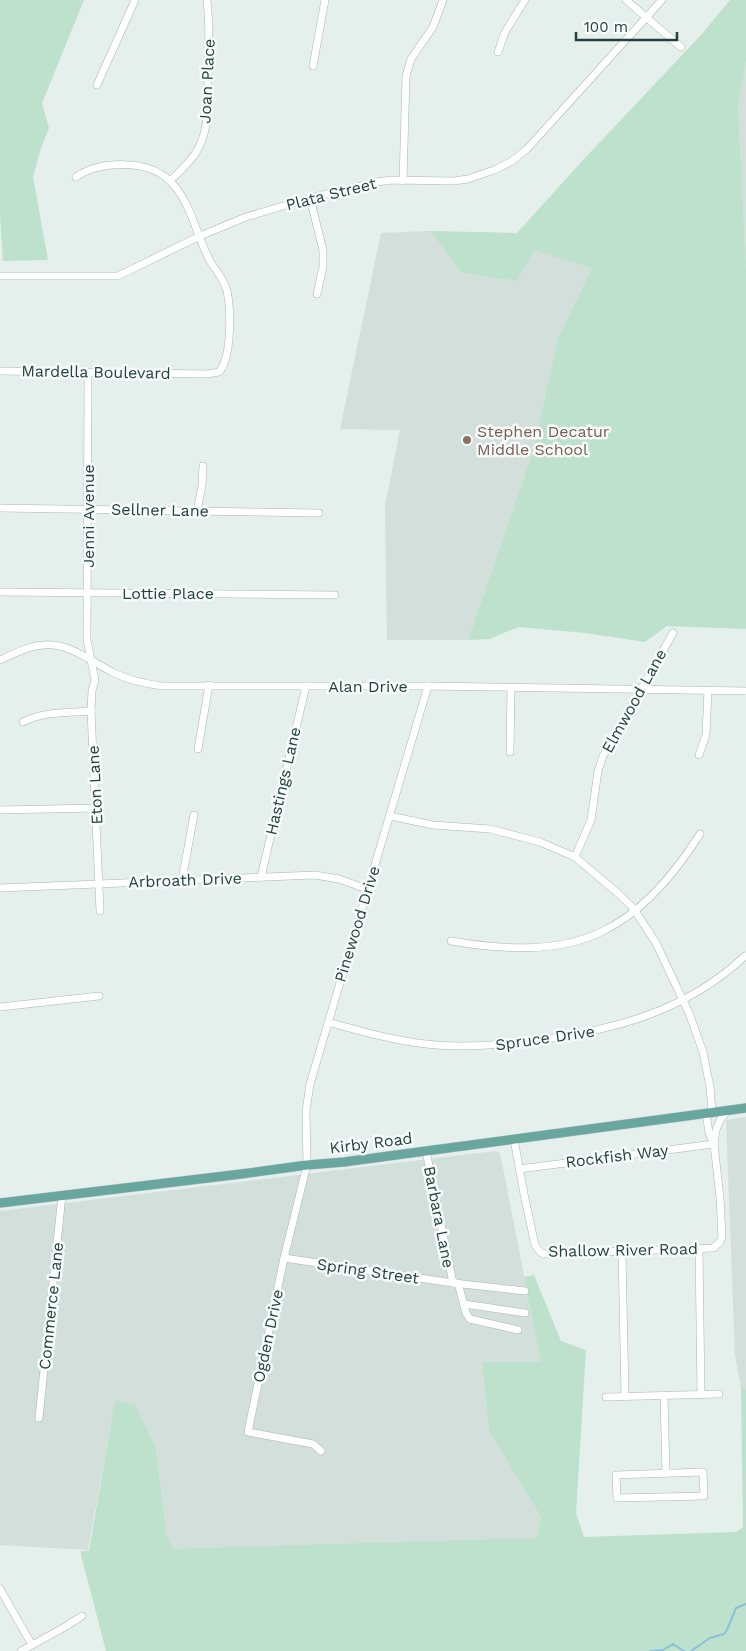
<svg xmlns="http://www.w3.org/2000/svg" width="746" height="1651" viewBox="0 0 746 1651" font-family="'Work Sans',sans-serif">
<rect width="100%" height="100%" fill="#e5efec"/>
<g fill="#d3dfdb">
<path d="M746 61V268L738 104Z"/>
<path d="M430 231 461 271 516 281 534 249 592 268 558 338 533 451 468 640H387L385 506 400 430 340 429 381 233Z"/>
<path d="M746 1117V1389L741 1388 735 1355 726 1120Z"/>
<path d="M495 1151 500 1153 541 1362 482 1363 489 1431 541 1517 532 1572 179 1558 167 1537 156 1448 115 1401 88 1550 0 1545V1211Z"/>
</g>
<g fill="#bde1cc">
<path d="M0 0H84L42 103 49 128 41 148 33 177 48 260 3 261 0 214Z"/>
<path d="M730 0H746V61L738 104 746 268V629L667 626 645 642 585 633 519 627 489 639 468 640 533 451 558 338 592 268 534 250 517 281 461 272 430 231 517 233 584 159 702 34Z"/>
<path d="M534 1275 561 1341 586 1350 576 1513 584 1537 736 1532 743 1527 741 1388 746 1389V1651H106L81 1555V1551H89L115 1400 135 1405 156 1448 167 1537 174 1549 537 1538 541 1517 489 1431 482 1362H541L524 1277Z"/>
</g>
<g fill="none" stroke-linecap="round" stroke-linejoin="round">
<g stroke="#8bc0d6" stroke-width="2">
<path d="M650 1651 663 1650 673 1644 684 1651"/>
<path d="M691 1651 710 1638 724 1634 727 1630 736 1608 746 1604"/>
</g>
<defs>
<g id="minor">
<path d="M626 0 681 47"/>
<path d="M498 52 505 32 525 0"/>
<path d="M313 66 325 0"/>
<path d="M97 85 135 0"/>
<path d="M170 181C180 171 191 162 198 149 210 127 207 102 208 77 209 51 210 26 207 0"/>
<path d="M403 181 406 76 411 59 433 27 443 0"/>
<path d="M310 198 323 250V267L317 294"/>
<path d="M0 276H118L200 236 246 217 310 198 377 182 391 180 454 181 468 179 494 170 512 161 527 149 662 0"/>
<path d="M0 371 207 374 219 372C232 358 231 309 227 291 224 279 216 271 210 261 196 235 191 201 169 180 146 159 100 161 76 177"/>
<path d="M88 373 87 640 95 680 92 691 91 711 100 911"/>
<path d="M0 508 319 513"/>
<path d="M197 511 202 486 203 466"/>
<path d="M0 592 335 595"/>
<path d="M0 660C13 654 29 646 44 645 70 643 92 662 114 673 129 680 146 684 162 686H428L746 691"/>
<path d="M23 722C44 711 68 713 91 711"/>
<path d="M198 749 209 685"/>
<path d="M510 752 511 688"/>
<path d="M699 755 706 735 708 690"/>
<path d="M0 810 96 808"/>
<path d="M390 816 433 825 490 829 540 842 575 857 620 895 634 909 656 943 689 1013 703 1052 710 1087 712 1112"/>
<path d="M575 857 591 820 598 771 603 756 673 633"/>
<path d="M261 877 306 686"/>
<path d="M182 880 194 815"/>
<path d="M0 888 315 875 339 879 367 889"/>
<path d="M451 941C498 949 556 954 601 932 642 913 676 872 700 834"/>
<path d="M0 1007 99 996"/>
<path d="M328 1022C364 1032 399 1042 436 1045 469 1048 501 1045 534 1041 613 1030 686 1012 745 956"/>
<path d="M706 1113 709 1133 714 1144"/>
<path d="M514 1139 524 1194 535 1245 540 1252 544 1254 713 1248 720 1242 722 1237 720 1198 714 1144 716 1130 720 1120 727 1111"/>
<path d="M426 1151 453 1283"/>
<path d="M519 1169 714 1144"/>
<path d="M699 1249 701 1395"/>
<path d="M622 1252 625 1397"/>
<path d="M284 1258 453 1283 525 1291"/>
<path d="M458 1283 466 1313 470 1319 518 1330"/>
<path d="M464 1304 525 1313"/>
<path d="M664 1396 666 1473"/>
<path d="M606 1397 719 1394"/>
<path d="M39 1418 62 1195"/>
<path d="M321 1451 313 1444 248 1432 284 1258 307 1165 306 1111 310 1084 428 686"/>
<path d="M703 1472 704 1496 617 1498 616 1475Z"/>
<path d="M0 1589 32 1645"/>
<path d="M21 1651 63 1628 82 1616"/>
</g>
<path id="major" d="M0 1203 241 1174 307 1165 344 1162 746 1108"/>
</defs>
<use href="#minor" stroke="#a7b8b4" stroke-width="8"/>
<use href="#major" stroke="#c1cac9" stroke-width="10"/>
<use href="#minor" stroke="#fff" stroke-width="7"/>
<use href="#major" stroke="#68a69e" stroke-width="9"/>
</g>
<circle fill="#8d6e63" stroke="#f6fbf9" stroke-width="2" cx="467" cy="440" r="5"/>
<g text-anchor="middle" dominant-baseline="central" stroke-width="5" stroke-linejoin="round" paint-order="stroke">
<g font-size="16" fill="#23423e" stroke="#f6fbf9">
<text transform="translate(207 81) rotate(-87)">Joan Place</text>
<text transform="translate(331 194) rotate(-14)">Plata Street</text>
<text transform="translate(96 372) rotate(1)">Mardella Boulevard</text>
<text transform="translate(160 510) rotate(1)">Sellner Lane</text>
<text transform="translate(88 516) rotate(-90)">Jenni Avenue</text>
<text x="168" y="593">Lottie Place</text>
<text x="368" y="686">Alan Drive</text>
<text transform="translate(634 701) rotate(-61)">Elmwood Lane</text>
<text transform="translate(283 781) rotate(-77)">Hastings Lane</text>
<text transform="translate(95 785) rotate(-93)">Eton Lane</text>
<text transform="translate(185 880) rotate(-2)">Arbroath Drive</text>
<text transform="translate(357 924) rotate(-73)">Pinewood Drive</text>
<text transform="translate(545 1038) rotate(-8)">Spruce Drive</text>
<text transform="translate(371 1143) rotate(-7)">Kirby Road</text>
<text transform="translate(617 1156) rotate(-7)">Rockfish Way</text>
<text transform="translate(439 1217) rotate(79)">Barbara Lane</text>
<text transform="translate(623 1250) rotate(-1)">Shallow River Road</text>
<text transform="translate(368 1271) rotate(8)">Spring Street</text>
<text transform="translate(51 1306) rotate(-84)">Commerce Lane</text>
<text transform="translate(268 1336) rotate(-78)">Ogden Drive</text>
</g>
<g font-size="16" fill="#785e54" stroke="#f6fbf9" text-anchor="start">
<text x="477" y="431">Stephen Decatur<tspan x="477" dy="18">Middle School</tspan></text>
</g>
</g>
<path d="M576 32v8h101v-8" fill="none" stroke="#23423e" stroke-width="2.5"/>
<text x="584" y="32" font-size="15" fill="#23423e" stroke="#f6fbf9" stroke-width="4" paint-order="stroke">100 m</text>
</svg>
